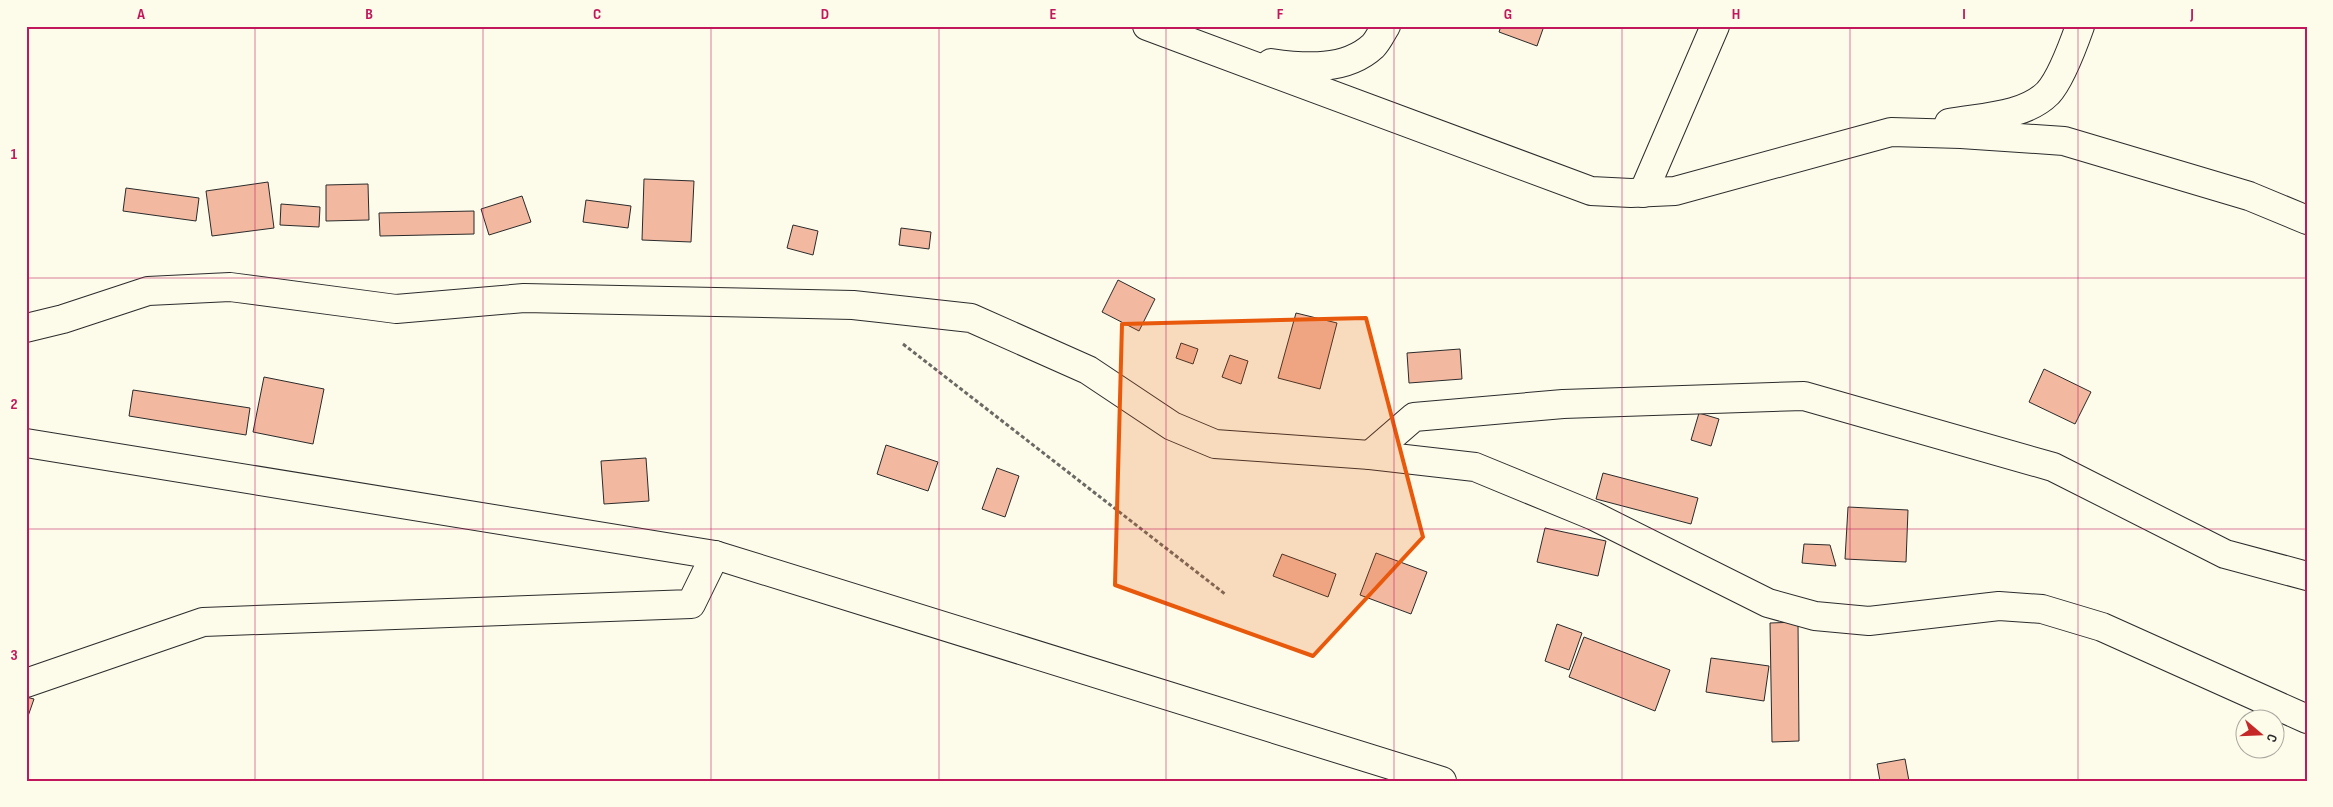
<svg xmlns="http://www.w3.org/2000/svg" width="2333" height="807" viewBox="0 0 2333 807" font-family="'Sofia Sans Condensed',sans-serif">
<rect width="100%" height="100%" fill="#fdfbea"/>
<g fill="#f2b8a0" stroke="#2b2b2b">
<path d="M1501 26H1544L1537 46 1499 32Z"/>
<path d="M644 179 694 181 691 242 642 240Z"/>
<path d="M268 182 274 228 212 236 206 191Z"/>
<path d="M368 184 369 220 326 221V185Z"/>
<path d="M126 188 199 198 196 221 123 211Z"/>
<path d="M522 196 531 222 489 235 481 209Z"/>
<path d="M586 200 631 206 628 228 583 222Z"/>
<path d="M281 204 320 207 319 227 280 225Z"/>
<path d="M474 211V234L380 236 379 213Z"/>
<path d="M793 225 818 231 813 255 787 248Z"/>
<path d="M901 228 931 232 929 249 899 245Z"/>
<path d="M1118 280 1155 299 1139 331 1102 312Z"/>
<path d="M1296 313 1337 323 1320 389 1278 378Z"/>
<path d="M1181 343 1198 349 1193 364 1176 358Z"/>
<path d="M1460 349 1462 379 1409 383 1407 353Z"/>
<path d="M1230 355 1248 361 1241 384 1222 377Z"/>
<path d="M2044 369 2091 392 2075 424 2029 402Z"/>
<path d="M264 377 324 389 313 444 253 432Z"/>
<path d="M133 390 250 408 246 435 129 416Z"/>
<path d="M1699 413 1719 419 1711 446 1691 440Z"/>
<path d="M886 445 938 462 928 491 877 474Z"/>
<path d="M646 458 649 501 604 504 601 461Z"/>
<path d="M997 468 1019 476 1005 517 982 509Z"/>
<path d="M1603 473 1698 498 1691 524 1596 499Z"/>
<path d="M1848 507 1908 510 1906 562 1845 559Z"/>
<path d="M1545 528 1606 541 1598 576 1537 562Z"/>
<path d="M1804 544 1830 545 1836 566 1802 563Z"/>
<path d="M1376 553 1427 572 1411 614 1360 595Z"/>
<path d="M1282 554 1336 574 1328 597 1273 576Z"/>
<path d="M1798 622 1799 741 1772 742 1770 623Z"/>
<path d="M1557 624 1582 633 1569 670 1545 661Z"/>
<path d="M1584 637 1670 670 1655 711 1569 677Z"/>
<path d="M1711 658 1769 666 1764 701 1706 692Z"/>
<path d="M26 697 34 699 26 722Z"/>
<path d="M1905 759 1909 781H1880L1877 764Z"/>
</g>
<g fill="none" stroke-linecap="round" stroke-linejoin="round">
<defs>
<g id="street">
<path d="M1147 26 1591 191 1631 193 1675 191 1891 132 1961 134 2064 141 2249 196 2307 220"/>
<path d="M1271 63C1305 68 1346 71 1373 46 1378 41 1382 32 1386 26"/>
<path d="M1949 123C1981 117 2024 117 2048 93 2060 80 2074 43 2080 26"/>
<path d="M1643 193 1715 26"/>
<path d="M26 328 63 319 148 291 230 287 396 309 524 298 853 305 971 318 1088 370 1172 426 1215 444 1370 455 1475 467 1594 516 1768 603 1815 616 1869 621 1999 606 2042 609 2102 627 2307 719"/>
<path d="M26 443 715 555 1442 781"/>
<path d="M1370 455 1414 417 1563 404 1804 396 2053 467 2225 554 2307 576"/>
<path d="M26 683 203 622 691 604 715 555"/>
</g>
</defs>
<use href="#street" stroke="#2b2b2b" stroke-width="30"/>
<path stroke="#6a6964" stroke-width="3" stroke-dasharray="4 2.5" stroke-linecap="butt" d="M903 344 1225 594"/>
<use href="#street" stroke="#fdfbea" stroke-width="28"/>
</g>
<path fill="#e8590c" fill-opacity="0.2" stroke="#e8590c" stroke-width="4" stroke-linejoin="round" d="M1366 318 1423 537 1313 656 1115 585 1122 324Z"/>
<path fill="none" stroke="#c2185b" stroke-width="1" stroke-opacity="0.55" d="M255 26V781M483 26V781M711 26V781M939 26V781M1166 26V781M1394 26V781M1622 26V781M1850 26V781M2078 26V781M26 278H2307M26 529H2307"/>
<rect width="2333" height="807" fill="none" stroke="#fdfbea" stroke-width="55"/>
<g transform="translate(2260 734) rotate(109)"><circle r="24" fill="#fdfbea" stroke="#a9a89e"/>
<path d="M0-4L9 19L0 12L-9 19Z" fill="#c62828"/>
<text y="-8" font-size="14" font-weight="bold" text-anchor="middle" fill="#2b2b2b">С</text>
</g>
<rect x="28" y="28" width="2278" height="752" fill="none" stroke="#c2185b" stroke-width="2"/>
<g font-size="16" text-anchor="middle" font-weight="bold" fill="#c2185b">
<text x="141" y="19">A</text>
<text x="369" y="19">B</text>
<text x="597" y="19">C</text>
<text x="825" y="19">D</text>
<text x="1053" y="19">E</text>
<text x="1280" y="19">F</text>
<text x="1508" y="19">G</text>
<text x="1736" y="19">H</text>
<text x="1964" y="19">I</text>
<text x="2192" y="19">J</text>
<text x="14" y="159">1</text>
<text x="14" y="409">2</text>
<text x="14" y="660">3</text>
</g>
</svg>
